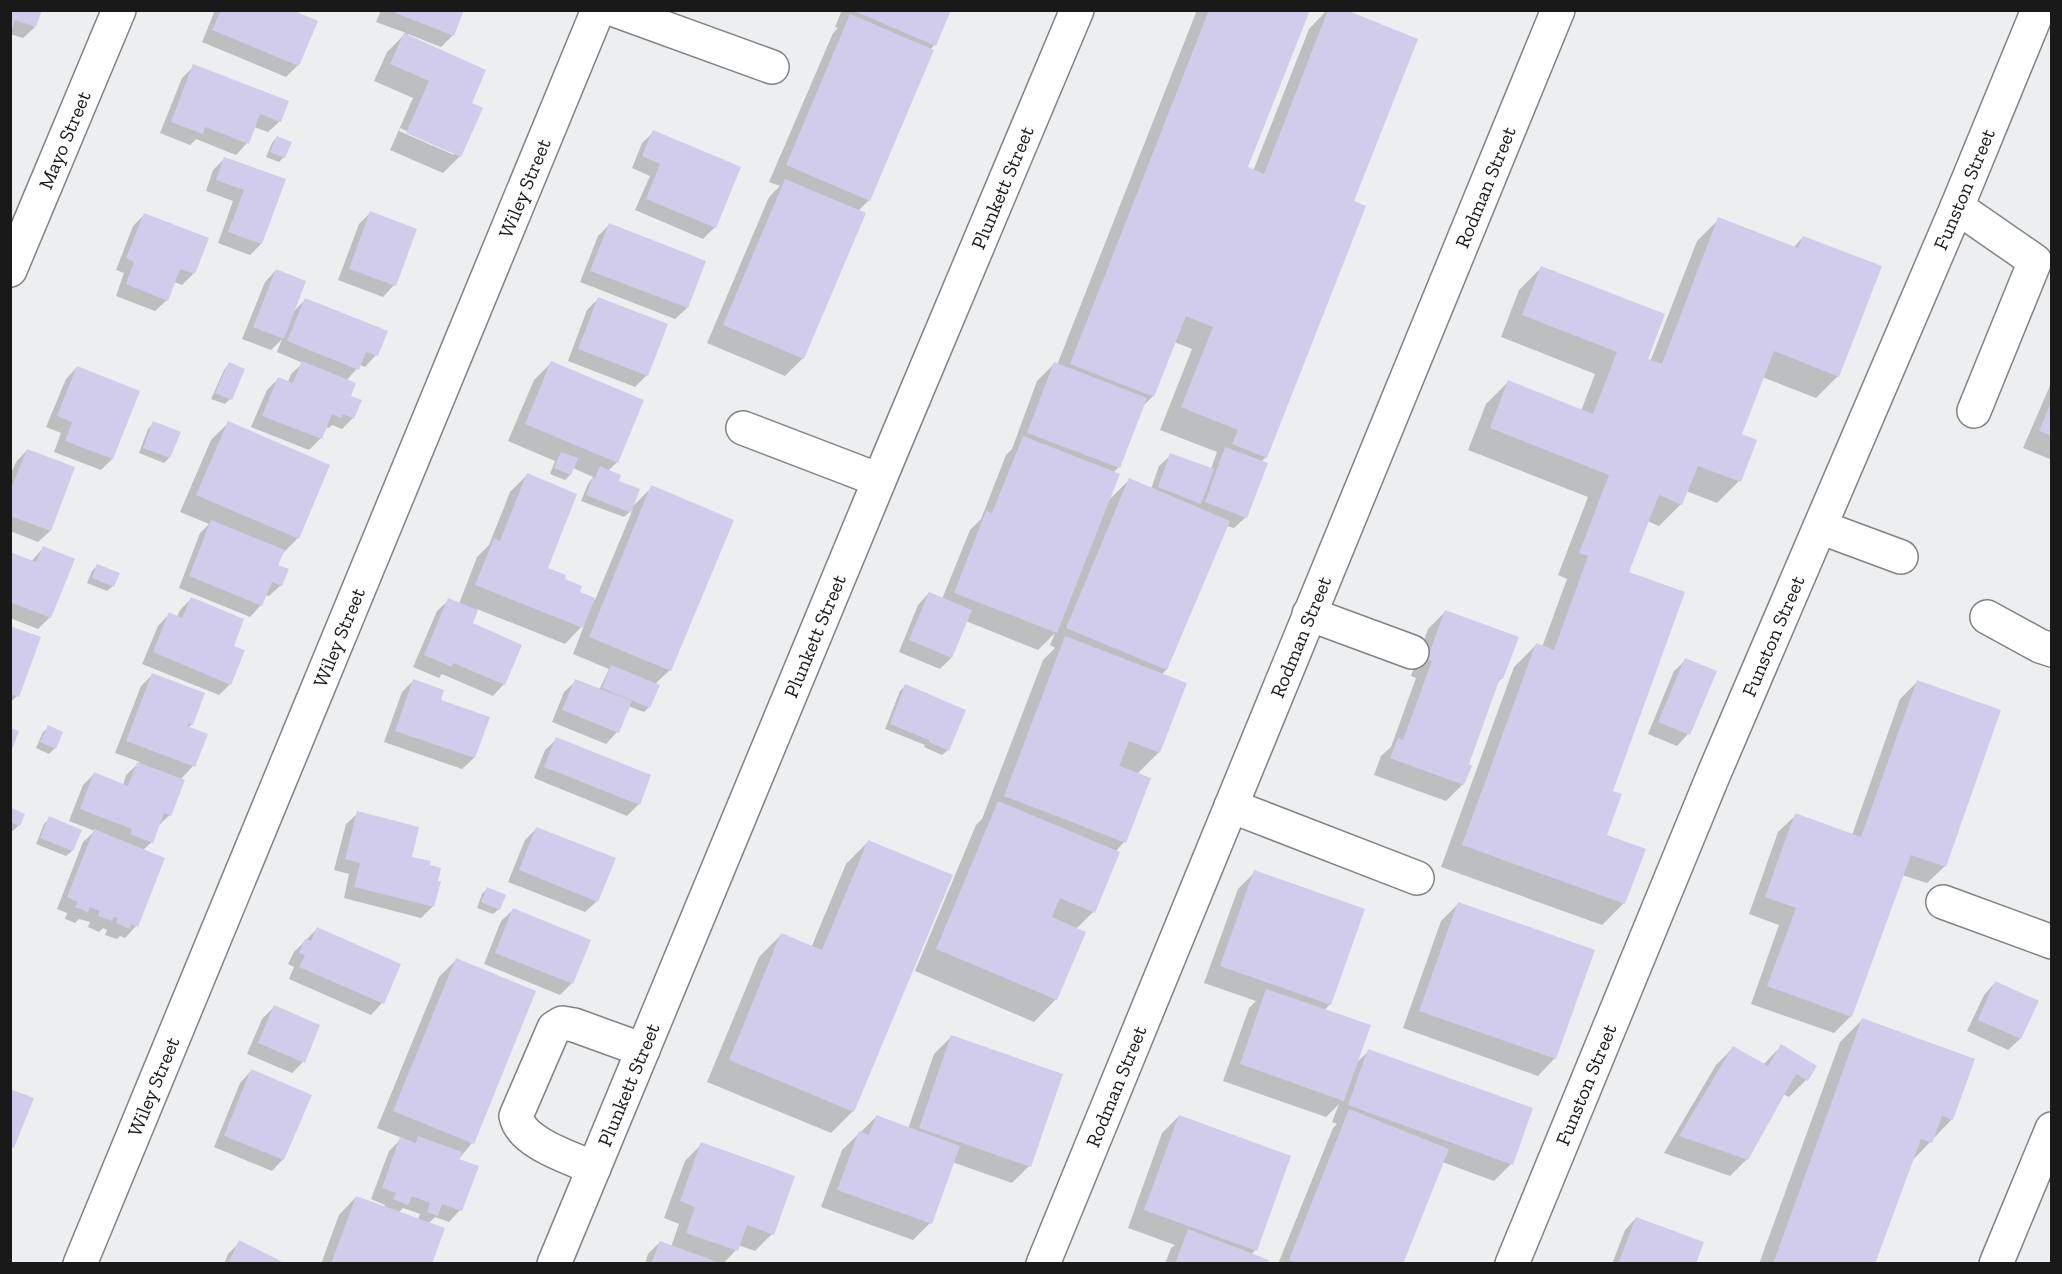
<svg xmlns="http://www.w3.org/2000/svg" width="2062" height="1274" viewBox="0 0 2062 1274" font-family="'Zilla Slab',serif">
<rect width="100%" height="100%" fill="#edeef0"/>
<g fill="#0003" fill-rule="evenodd">
<path d="M10 10 35 27 23 38 10 34Z"/>
<path d="M215 10H288L298 65 286 77 202 42Z"/>
<path d="M381 10H462L453 35 441 47 408 34 407 36 470 103 460 156 443 173 390 150 413 98 374 81 387 52 406 33 376 22ZM400 128 454 152V155L399 131Z"/>
<path d="M842 10H949L934 45 930 50 869 200 858 211 864 214 803 358 785 376 707 343 769 197 780 186 769 182 833 33 838 28 835 27Z"/>
<path d="M1197 10H1308L1246 168 1253 171 1309 29 1327 10H1341L1352 202 1266 457 1261 462 1246 517 1234 528 1227 526 1166 670 1161 675 1159 752 1137 774 1124 842 1115 852 1093 912 1076 929 1056 999 1034 1022 915 971 976 825 982 819 1043 660 1055 648 1050 645 1055 633 1038 650 966 621 951 658 940 669 899 652 918 605 929 593 942 599 970 530 981 519 1006 455 1012 449 1037 381 1054 364 1057 365ZM1174 342 1192 349 1160 430 1217 452 1211 469 1171 455 1159 466 1151 489 1129 480 1108 501 1113 473 1119 467 1142 407 1153 396Z"/>
<path d="M194 66 280 121 268 132 254 127 247 143 236 155 196 139 190 145 160 133 182 78Z"/>
<path d="M654 132 739 168 715 227 703 239 635 210 650 176 632 168 642 143Z"/>
<path d="M277 137 284 157 279 162 266 157 272 143Z"/>
<path d="M225 158 284 180 261 244 250 255 218 243 233 201 206 191 213 170Z"/>
<path d="M370 213 394 285 383 297 338 280 359 224Z"/>
<path d="M144 215 207 239 193 274 182 285 174 282 167 300 155 311 116 296 124 273 116 270 133 226Z"/>
<path d="M1719 219 1793 248 1803 237 1838 376 1816 398 1762 377 1740 435 1739 481 1717 503 1686 491 1681 504 1659 526 1647 521 1627 573 1611 792 1605 836 1624 903 1602 925 1441 867 1514 667 1536 645 1542 647 1567 579 1558 575 1588 497 1468 450 1486 404 1508 382 1581 411 1595 374 1501 337 1519 290 1541 268 1646 360 1650 362 1697 241Z"/>
<path d="M609 225 687 308 675 319 580 282 598 236Z"/>
<path d="M276 270 293 312 305 300 376 355 365 367 360 365 347 380 353 418 342 429 332 425 329 428 325 427 321 438 309 450 251 427 267 390 278 379 288 382 291 374 303 363 277 352 282 339 271 350 242 339 265 282Z"/>
<path d="M598 299 647 375 635 387 568 361 587 310Z"/>
<path d="M551 363 617 462 608 471 617 482 631 508 652 487 670 670 655 684 649 707 644 712 628 706 617 732 606 744 552 722 564 692 576 681 599 690 609 669 573 654 585 623 565 644 477 609 471 624 504 684 493 696 442 674 439 678 413 667 437 611 449 600 459 604 477 557 489 545 510 492 527 475 546 569 563 579 578 593 595 600 633 509 624 517 581 501 588 484 593 477 573 468 570 475 565 480 550 474 555 461 508 441 534 380Z"/>
<path d="M229 364 230 399 225 404 211 399 224 370Z"/>
<path d="M77 367 138 392 112 459 101 470 54 452 61 433 46 427 66 379Z"/>
<path d="M2052 381V460L2023 448Z"/>
<path d="M154 423 169 458 164 463 139 453 148 429Z"/>
<path d="M228 423 298 538 281 555 277 566 281 585 269 596 265 595 261 605 250 617 179 588 200 533 209 524 180 512 211 440Z"/>
<path d="M27 450 74 468 50 531 38 542 10 531V475L16 462Z"/>
<path d="M43 548 50 617 38 629 10 618V554L31 562Z"/>
<path d="M98 565 113 586 107 591 87 583 92 571Z"/>
<path d="M191 599 232 647 230 684 219 695 142 664 158 626 169 614 177 617 180 610Z"/>
<path d="M1445 612 1502 678 1497 683 1467 765 1463 784 1446 801 1374 775 1381 756 1391 747 1416 678 1411 676 1428 629Z"/>
<path d="M10 627 17 696 10 703Z"/>
<path d="M1686 660 1715 672 1688 734 1677 746 1648 734 1674 671Z"/>
<path d="M152 675 192 724 188 728 193 766 180 780 170 815 158 826 152 842 143 850 136 926 125 938 120 936 117 939 105 935 107 930 103 928 99 932 88 927 90 922 79 919 75 923 65 919 67 913 57 909 83 842 95 831 69 821 83 785 94 774 123 785 126 775 140 762 115 753 141 686Z"/>
<path d="M413 681 439 701 474 758 462 769 384 742 402 692Z"/>
<path d="M1917 682 1945 866 1927 883 1902 875 1851 1016 1834 1033 1751 1004 1779 925 1749 914 1778 832 1796 815 1852 835 1900 699Z"/>
<path d="M906 685 929 694 948 750 942 755 924 747 925 745 885 729 900 691Z"/>
<path d="M49 727 55 748 49 754 36 748 43 732Z"/>
<path d="M557 739 639 804 627 816 534 778 545 750Z"/>
<path d="M10 809 19 825 13 831 10 829Z"/>
<path d="M358 813 410 858 433 906 421 918 344 898 349 874 334 870 346 824Z"/>
<path d="M50 818 80 830 72 851 66 856 36 844 44 824Z"/>
<path d="M537 828 597 901 585 912 508 882 525 840Z"/>
<path d="M868 842 853 1111 831 1133 707 1082 759 957 781 935 811 948 846 864Z"/>
<path d="M1255 872 1330 1004 1324 1011 1355 1064 1369 1051 1511 1164 1494 1181 1442 1162 1402 1264H1278L1333 1128 1337 1124 1332 1122 1339 1104 1326 1117 1223 1081 1249 1008 1256 1001 1204 983 1238 889Z"/>
<path d="M487 889 499 909 493 914 477 908 482 894Z"/>
<path d="M1458 904 1555 1058 1538 1076 1403 1028 1441 921Z"/>
<path d="M513 910 589 941 571 984 560 995 484 964 501 921Z"/>
<path d="M317 929 382 1003 371 1015 289 979 294 967 288 964 294 952Z"/>
<path d="M456 960 472 1143 458 1160 477 1167 460 1210 449 1222 435 1217 428 1224 430 1264H321L339 1215 356 1197 384 1207 385 1205 371 1199 389 1151 402 1138 377 1128 439 977ZM403 1208 420 1214 418 1220 398 1213Z"/>
<path d="M1995 983 2037 1001 2020 1039 2008 1050 1967 1031 1984 995Z"/>
<path d="M274 1007 303 1062 292 1073 247 1054 262 1019Z"/>
<path d="M1862 1020 1952 1119 1910 1163 1874 1264H1759L1840 1042Z"/>
<path d="M951 1037 1029 1166 1012 1183 952 1162 930 1223 913 1240 821 1207 842 1150 876 1117 908 1129 934 1054Z"/>
<path d="M1781 1046 1815 1066 1806 1080 1789 1097 1783 1094 1747 1159 1730 1176 1664 1153 1716 1065 1733 1048 1763 1065Z"/>
<path d="M251 1071 283 1159 272 1171 214 1147 240 1083Z"/>
<path d="M1179 1116 1255 1250 1251 1255 1266 1264H1165L1171 1248 1175 1245 1128 1228 1162 1133Z"/>
<path d="M702 1144 772 1234 755 1251 738 1245 736 1250 723 1264H645L648 1254 660 1242 671 1247 679 1224 664 1218 685 1161Z"/>
<path d="M1636 1218 1695 1264H1612L1625 1230Z"/>
<path d="M240 1242 278 1264H224L228 1254Z"/>
</g>
<g fill="#d1cceb">
<path d="M10 10H42L36 27 15 20 11 33Z"/>
<path d="M221 10H292L318 21 299 66 212 30Z"/>
<path d="M388 10H464L454 36Z"/>
<path d="M852 10H951L936 46Z"/>
<path d="M1209 10H1310L1248 167 1264 174 1328 10H1346L1418 39 1354 201 1366 206 1267 458 1232 444 1238 430 1181 407 1213 327 1186 316 1154 397 1070 364Z"/>
<path d="M850 14 934 50 870 201 786 165Z"/>
<path d="M404 33 486 70 472 103 483 108 461 157 406 133 429 81 390 64Z"/>
<path d="M193 64 289 101 281 122 260 114 249 144 205 127 203 134 171 122Z"/>
<path d="M653 130 741 167 716 228 646 199 660 164 642 156Z"/>
<path d="M277 136 292 142 285 158 270 152Z"/>
<path d="M224 157 286 179 262 244 228 232 244 190 216 180Z"/>
<path d="M785 179 866 213 804 359 723 325Z"/>
<path d="M370 211 417 229 396 286 349 269Z"/>
<path d="M144 213 209 238 195 274 180 269 168 301 126 284 134 262 126 258Z"/>
<path d="M1718 217 1798 248 1803 236 1882 266 1839 377 1774 351 1742 434 1757 440 1741 482 1698 466 1682 505 1659 495 1629 572 1685 592 1613 791 1622 794 1607 835 1646 849 1625 904 1462 845 1536 643 1554 650 1588 556 1579 553 1609 475 1490 428 1508 380 1593 414 1617 352 1522 315 1541 266 1665 314 1648 359 1662 364Z"/>
<path d="M609 223 706 261 688 308 590 271Z"/>
<path d="M276 269 306 281 284 339 253 327Z"/>
<path d="M598 297 668 324 648 376 578 349Z"/>
<path d="M305 298 388 331 378 356 366 352 359 370 287 341Z"/>
<path d="M302 361 356 383 351 396 362 400 354 419 343 414 341 418 332 414 322 439 262 416 278 377 293 383Z"/>
<path d="M551 361 644 400 618 463 525 424Z"/>
<path d="M229 362 245 369 232 400 215 393Z"/>
<path d="M1054 362 1147 398 1120 468 1027 433Z"/>
<path d="M77 366 140 391 113 459 65 441 72 422 57 416Z"/>
<path d="M2051 402H2052V436L2039 431Z"/>
<path d="M153 421 181 432 170 458 143 448Z"/>
<path d="M228 421 330 465 299 539 196 495Z"/>
<path d="M1023 436 1120 474 1057 633 954 593 986 511 992 513Z"/>
<path d="M1225 447 1268 463 1247 518 1205 502Z"/>
<path d="M27 449 75 467 51 531 10 516V491Z"/>
<path d="M561 452 578 458 571 475 554 468Z"/>
<path d="M1170 453 1214 469 1201 504 1158 487Z"/>
<path d="M600 466 621 475 619 481 640 489 631 513 586 495 593 477 595 478Z"/>
<path d="M527 473 577 494 548 568 566 575 565 579 582 586 580 592 595 598 583 628 475 585 494 538 500 541Z"/>
<path d="M1129 478 1230 521 1167 670 1066 628Z"/>
<path d="M651 485 734 520 671 671 589 637Z"/>
<path d="M211 520 285 550 278 565 289 569 282 586 272 582 262 606 189 576Z"/>
<path d="M43 546 75 559 51 618 10 602V552L36 562Z"/>
<path d="M97 564 120 573 114 587 92 578Z"/>
<path d="M929 592 972 610 952 658 909 640Z"/>
<path d="M191 597 244 619 234 646 245 650 231 685 153 652 169 612 182 618Z"/>
<path d="M448 598 478 610 473 623 522 645 505 685 453 663 452 667 424 655Z"/>
<path d="M1445 610 1519 637 1503 679 1500 678 1469 764 1472 766 1464 785 1390 758 1398 738 1403 740 1432 661 1427 659Z"/>
<path d="M10 626 41 637 19 697 10 694Z"/>
<path d="M1065 636 1187 683 1160 753 1129 741 1119 766 1151 778 1126 843 1004 796Z"/>
<path d="M1685 658 1717 671 1690 735 1658 722Z"/>
<path d="M611 665 660 685 650 708 602 688Z"/>
<path d="M152 673 205 693 193 725 189 723 187 726 208 734 195 767 126 741Z"/>
<path d="M413 679 444 690 441 700 490 717 475 758 395 731Z"/>
<path d="M575 679 632 701 619 733 562 710Z"/>
<path d="M1917 680 2001 710 1946 867 1911 855 1852 1017 1767 986 1796 908 1765 897 1795 813 1861 837Z"/>
<path d="M905 684 966 710 949 751 929 742V740L890 724Z"/>
<path d="M48 725 63 732 56 749 40 742Z"/>
<path d="M10 728 19 731 11 752H10Z"/>
<path d="M556 737 651 775 640 805 544 767Z"/>
<path d="M137 762 185 780 171 816 164 813 153 843 130 834 132 829 80 809 94 772 128 786Z"/>
<path d="M998 801 1120 852 1095 913 1060 898 1052 917 1086 932 1057 1000 936 949Z"/>
<path d="M10 807 25 814 20 826 10 822Z"/>
<path d="M357 811 419 827 412 857 431 861 430 865 441 868 438 881H441L434 907 354 887 360 863 345 859Z"/>
<path d="M49 816 82 830 73 851 40 838Z"/>
<path d="M536 827 616 858 598 902 519 870Z"/>
<path d="M94 829 165 858 138 927 131 924 130 929 116 923 118 918 114 917 112 921 98 916 100 911 90 907 88 912 75 907 78 902 67 897Z"/>
<path d="M868 840 953 875 854 1112 729 1060 781 933 822 950Z"/>
<path d="M1254 870 1365 909 1331 1005 1220 966Z"/>
<path d="M487 887 506 895 500 910 481 902Z"/>
<path d="M1458 902 1595 950 1556 1059 1419 1011Z"/>
<path d="M513 908 591 940 573 984 495 953Z"/>
<path d="M317 927 401 964 384 1004 299 967 305 955 299 953 305 939 311 941Z"/>
<path d="M456 958 536 991 474 1144 393 1111Z"/>
<path d="M1995 981 2039 1001 2021 1039 1978 1020Z"/>
<path d="M1266 989 1371 1025 1344 1101 1240 1064Z"/>
<path d="M274 1005 320 1025 305 1063 258 1043Z"/>
<path d="M1862 1018 1975 1059 1953 1120 1942 1116 1932 1143 1921 1139 1875 1264H1773Z"/>
<path d="M951 1035 1063 1074 1031 1167 919 1128Z"/>
<path d="M1781 1044 1817 1066 1808 1081 1796 1074 1748 1160 1679 1136 1733 1046 1768 1066Z"/>
<path d="M1368 1049 1533 1108 1513 1165 1348 1105Z"/>
<path d="M251 1069 312 1095 284 1160 224 1136Z"/>
<path d="M10 1089 34 1098 14 1148 10 1147Z"/>
<path d="M1349 1109 1449 1149 1403 1264H1298L1289 1260Z"/>
<path d="M876 1115 960 1146 932 1224 837 1190 859 1131 869 1135Z"/>
<path d="M1179 1115 1291 1156 1257 1251 1144 1210Z"/>
<path d="M418 1136 462 1152 459 1159 479 1166 462 1211 442 1204 438 1216 427 1212 430 1203 412 1196 408 1205 393 1199 396 1193 382 1188 400 1137 416 1143Z"/>
<path d="M701 1142 795 1176 774 1235 747 1225 738 1251 686 1233 695 1207 680 1201Z"/>
<path d="M356 1196 445 1228 432 1264H331Z"/>
<path d="M1636 1217 1704 1242 1696 1264H1618Z"/>
<path d="M1188 1229 1269 1260 1268 1264H1175Z"/>
<path d="M239 1240 281 1261 279 1264H228Z"/>
<path d="M660 1241 720 1263V1264H651Z"/>
</g>
<g fill="none" stroke-linecap="round" stroke-linejoin="round">
<defs>
<g id="minor">
<path d="M615 10 772 67"/>
<path d="M1957 207 2035 261 1974 411"/>
<path id="s1" d="M10 270 119 10"/>
<path d="M743 428 879 480"/>
<path d="M1820 527 1901 557"/>
<path d="M1309 614 1412 652"/>
<path d="M1987 617 2040 646 2052 650"/>
<path d="M1231 806 1417 878"/>
<path d="M1943 902 2052 942"/>
<path d="M594 1168C571 1158 521 1143 516 1116L554 1028 562 1023 574 1025 643 1050"/>
<path id="s2" d="M80 1264 598 10"/>
<path id="s3" d="M554 1264 891 452 1077 10"/>
<path id="s4" d="M1043 1264 1558 10"/>
<path id="s5" d="M1512 1264 1713 776 1957 207 2038 10"/>
<path d="M1996 1264 2052 1129"/>
</g>
</defs>
<use href="#minor" stroke="#808283" stroke-width="36"/>
<use href="#minor" stroke="#fff" stroke-width="33"/>
</g>
<g text-anchor="middle" dominant-baseline="central" stroke-width="4.5" stroke-linejoin="round" paint-order="stroke">
<g font-size="20" fill="#19191a" stroke="#fafcfd">
<text stroke="none"><textPath href="#s1" startOffset="141">Mayo Street</textPath></text>
<text stroke="none"><textPath href="#s4" startOffset="1164">Rodman Street</textPath></text>
<text stroke="none"><textPath href="#s2" startOffset="1164">Wiley Street</textPath></text>
<text stroke="none"><textPath href="#s3" startOffset="1166">Plunkett Street</textPath></text>
<text stroke="none"><textPath href="#s5" startOffset="1166">Funston Street</textPath></text>
<text stroke="none"><textPath href="#s3" startOffset="680">Plunkett Street</textPath></text>
<text stroke="none"><textPath href="#s5" startOffset="680">Funston Street</textPath></text>
<text stroke="none"><textPath href="#s2" startOffset="678">Wiley Street</textPath></text>
<text stroke="none"><textPath href="#s4" startOffset="678">Rodman Street</textPath></text>
<text stroke="none"><textPath href="#s3" startOffset="194">Plunkett Street</textPath></text>
<text stroke="none"><textPath href="#s5" startOffset="194">Funston Street</textPath></text>
<text stroke="none"><textPath href="#s2" startOffset="192">Wiley Street</textPath></text>
<text stroke="none"><textPath href="#s4" startOffset="192">Rodman Street</textPath></text>
</g>
</g>
<rect width="2062" height="1274" fill="none" stroke="#19191a" stroke-width="24"/>
</svg>
